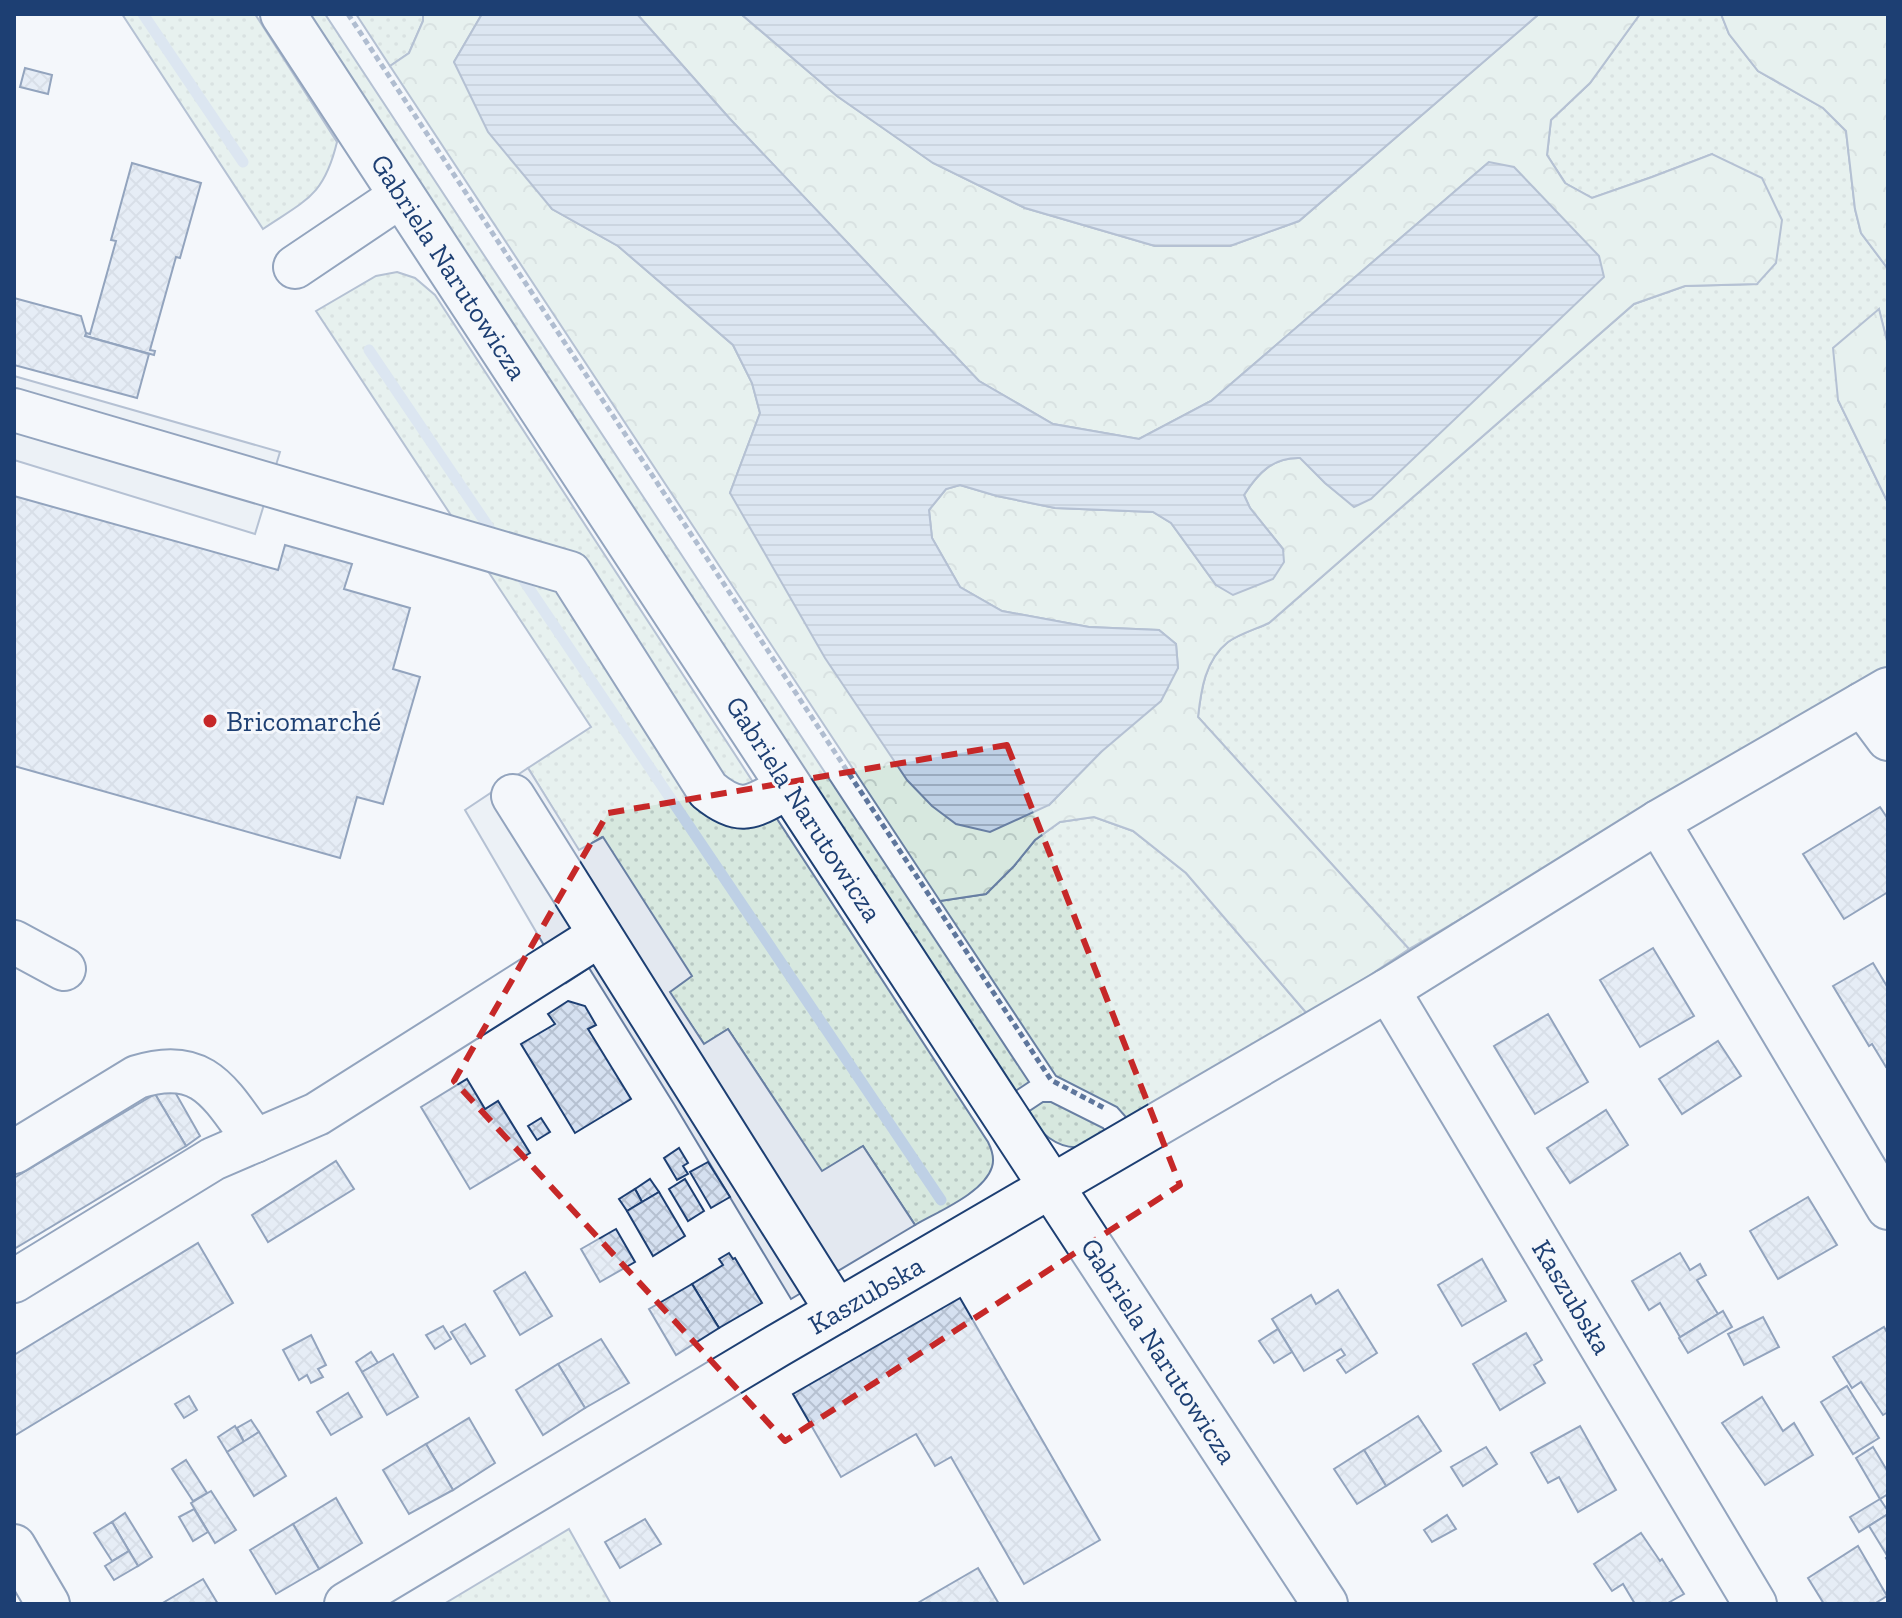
<svg xmlns="http://www.w3.org/2000/svg" width="1902" height="1618" viewBox="0 0 1902 1618" font-family="'Zilla Slab',serif">
<defs>
<pattern id="green-dots" width="8" height="8" patternUnits="userSpaceOnUse" patternTransform="scale(2)"><rect width="8" height="8" fill="#d7e8df"/><path d="M2 2h.1M6 6h.1" fill="none" stroke="#b8c8c3" stroke-width="1.8" stroke-linecap="round"/></pattern>
<pattern id="forest-crowns" width="20" height="18" patternUnits="userSpaceOnUse" patternTransform="scale(2)"><rect width="20" height="18" fill="#d7e8df"/><path d="M2 6a3 3 0 1 1 6 0M12 15a3 3 0 1 1 6 0" fill="none" stroke="#b8c8c3"/></pattern>
<pattern id="water-rules" width="6" height="5" patternUnits="userSpaceOnUse" patternTransform="scale(2)"><rect width="6" height="5" fill="#bed0e5"/><path d="M0 2.5h6" fill="none" stroke="#9aaabe"/></pattern>
<pattern id="building-cross-hatch" width="8" height="8" patternUnits="userSpaceOnUse" patternTransform="scale(2)"><rect width="8" height="8" fill="#d5e0f0"/><path d="M0 0l8 8M0 8l8-8" fill="none" stroke="#b6c1d1"/></pattern>
</defs>
<rect width="100%" height="100%" fill="#f4f7fb"/>
<g fill="url(#green-dots)" stroke="#687fa3" stroke-width="2">
<path d="M122 14H255L337 142C324 196 306 200 263 229Z"/>
<path d="M305 14H325L1029 1082 1011 1094Z"/>
<path d="M356 14H423V21L409 53 390 66Z"/>
<path d="M1640 14H1721L1729 34 1758 71 1823 108 1846 131 1855 209 1861 233 1888 269V345L1879 310 1838 400 1888 503V670L1409 949 1198 717C1201 690 1205 660 1228 642 1239 634 1256 629 1269 623L1634 304 1685 286 1757 284 1712 154 1652 177 1592 198 1566 184 1547 155 1551 120 1590 83Z"/>
<path d="M397 272 415 278 435 295 988 1142C992 1150 995 1158 992 1167 984 1193 937 1212 915 1225L863 1146 822 1172 728 1029 704 1044 669 992 691 976 602 837 579 851 528 768 591 727 316 311 376 276Z"/>
<path d="M1094 817 1133 831 1186 873 1309 1016 1133 1125 1117 1107 1056 1076 940 901 986 894 1014 866 1035 840 1060 822Z"/>
<path d="M1043 1102H1051L1103 1128 1111 1138C1101 1141 1089 1146 1079 1147 1055 1149 1039 1130 1025 1114Z"/>
<path d="M569 1529 611 1604H444Z"/>
</g>
<g fill="url(#forest-crowns)" stroke="#687fa3" stroke-width="2">
<path d="M423 14H482L454 62 552 209 618 246 733 345 752 383 760 413 730 493 1049 805 1101 752 1178 668 1176 644 1159 630 1089 627 1002 611 960 587 932 538 929 510 946 489 960 485 997 496 1055 508 1153 512 1171 523 1216 585 1283 549 1250 508 1244 495C1258 473 1273 457 1301 458L1325 483 1354 506 1489 162 1211 401 1139 439 1053 424 979 381 730 119 637 14H741L837 96 933 163 1025 208 1155 246H1230L1299 221 1539 14H1640L1590 83 1551 120 1547 155 1565 183 1592 198 1652 177 1712 154 1762 178 1782 220 1776 263 1757 284 1685 286 1634 304 1269 623C1256 629 1239 634 1228 642 1205 660 1201 690 1198 717L1409 949 1309 1016 1186 873 1133 831 1094 817 1060 822 1035 840 1014 866 986 894 940 901 390 66 409 53 423 21Z"/>
<path d="M1721 14H1888V269L1861 233 1855 209 1846 131 1823 108 1758 71 1729 34Z"/>
<path d="M1879 309 1888 345V503L1838 400 1833 348Z"/>
</g>
<g fill="#e3e8f0" stroke="#687fa3" stroke-width="2">
<path d="M14 376 280 452 255 534 14 460Z"/>
<path d="M528 768 579 850 603 837 692 976 670 992 704 1044 728 1029 822 1171 863 1146 915 1225 791 1299 674 1104 589 968 566 983 465 810Z"/>
</g>
<g fill="url(#water-rules)" stroke="#687fa3" stroke-width="2">
<path d="M482 14H637L730 119 979 381 1053 424 1139 439 1211 401 1489 162 1514 167 1599 256 1604 277 1371 499 1354 507 1325 483 1300 458C1273 457 1258 473 1244 495L1250 508 1283 549 1284 562 1273 579 1233 595 1216 585 1171 523 1153 512 1055 508 997 496 960 485 946 489 929 510 932 538 960 587 1002 611 1089 627 1159 630 1176 644 1178 668 1161 701 1101 752 1049 805 990 832 956 824 932 806 907 780 825 658 730 493 760 413 752 383 733 345 618 246 552 209 488 132 454 62Z"/>
<path d="M741 14H1539L1299 221 1230 246H1155L1025 208 933 163 837 96Z"/>
</g>
<g fill="none" stroke-linecap="round" stroke-linejoin="round">
<g stroke="#bed0e5" stroke-width="11">
<path d="M143 14 243 162"/>
<path d="M369 350 496 538"/>
<path d="M516 569 941 1200"/>
</g>
</g>
<g fill="url(#building-cross-hatch)" stroke="#1d3f73" stroke-width="2">
<path d="M25 68 52 75 48 94 20 87Z"/>
<path d="M132 163 201 183 180 258 176 257 150 350 155 351 154 355 85 336 86 333 90 334 116 241 111 240Z"/>
<path d="M14 298 81 316 86 333 85 336 149 354 137 398 14 365Z"/>
<path d="M14 496 278 570 285 545 352 564 344 589 410 608 393 669 420 677 383 804 357 797 340 858 14 766Z"/>
<path d="M1880 807 1888 819V892L1844 919 1803 854Z"/>
<path d="M1653 948 1694 1016 1640 1047 1600 980Z"/>
<path d="M1873 963 1888 988V1066L1886 1067 1872 1044 1869 1046 1833 986Z"/>
<path d="M568 1001 585 1006 596 1025 588 1029 631 1099 575 1133 521 1044 555 1024 548 1014Z"/>
<path d="M1548 1014 1588 1082 1535 1114 1494 1046Z"/>
<path d="M1718 1041 1741 1076 1682 1114 1659 1079Z"/>
<path d="M467 1079 485 1109 498 1101 530 1153 470 1189 421 1107Z"/>
<path d="M171 1085 200 1136 186 1146 155 1094Z"/>
<path d="M155 1094 186 1146 14 1249V1178Z"/>
<path d="M1606 1110 1628 1145 1570 1183 1547 1148Z"/>
<path d="M541 1118 550 1132 537 1140 528 1126Z"/>
<path d="M679 1148 688 1163 683 1166 688 1174 677 1180 664 1158Z"/>
<path d="M336 1161 354 1189 268 1242 252 1215Z"/>
<path d="M708 1162 730 1197 711 1208 690 1172Z"/>
<path d="M650 1179 659 1192 642 1202 635 1189Z"/>
<path d="M685 1179 704 1211 688 1221 669 1189Z"/>
<path d="M635 1189 642 1202 627 1211 619 1199Z"/>
<path d="M659 1192 685 1236 653 1256 627 1211Z"/>
<path d="M1808 1197 1837 1245 1778 1279 1750 1231Z"/>
<path d="M616 1229 635 1262 600 1282 581 1249Z"/>
<path d="M198 1243 233 1303 14 1436V1355Z"/>
<path d="M729 1253 733 1259 735 1258 762 1303 719 1328 692 1284 723 1265 719 1259Z"/>
<path d="M1680 1253 1690 1270 1700 1264 1706 1275 1697 1280 1718 1314 1680 1337 1660 1303 1649 1310 1632 1281Z"/>
<path d="M1482 1259 1506 1301 1462 1326 1438 1285Z"/>
<path d="M525 1272 552 1316 520 1335 494 1291Z"/>
<path d="M692 1284 719 1328 676 1355 649 1309Z"/>
<path d="M1338 1290 1377 1353 1346 1373 1337 1360 1345 1355 1341 1349 1304 1371 1272 1319 1311 1295 1316 1304Z"/>
<path d="M960 1298 1100 1540 1024 1584 951 1457 935 1466 916 1434 841 1477 793 1394Z"/>
<path d="M1723 1311 1732 1327 1688 1353 1679 1338Z"/>
<path d="M1763 1317 1779 1347 1744 1365 1728 1334Z"/>
<path d="M465 1324 485 1356 471 1364 451 1332Z"/>
<path d="M443 1326 451 1339 435 1349 426 1335Z"/>
<path d="M1884 1327 1888 1334V1412L1883 1415 1861 1382 1852 1388 1833 1357Z"/>
<path d="M1278 1329 1292 1352 1274 1363 1259 1341Z"/>
<path d="M1526 1333 1542 1360 1534 1365 1545 1383 1500 1410 1473 1364Z"/>
<path d="M311 1335 326 1365 318 1369 323 1377 311 1383 307 1375 299 1380 283 1350Z"/>
<path d="M601 1339 629 1383 585 1408 558 1364Z"/>
<path d="M371 1352 378 1363 362 1372 356 1362Z"/>
<path d="M393 1354 418 1397 387 1415 362 1372Z"/>
<path d="M558 1364 585 1408 543 1435 516 1390Z"/>
<path d="M1847 1386 1879 1438 1853 1454 1821 1402Z"/>
<path d="M348 1393 362 1417 331 1435 317 1412Z"/>
<path d="M189 1396 197 1410 184 1418 175 1404Z"/>
<path d="M1762 1397 1783 1431 1794 1423 1813 1455 1765 1485 1722 1423Z"/>
<path d="M1418 1416 1441 1451 1386 1486 1364 1450Z"/>
<path d="M469 1418 495 1463 453 1490 426 1444Z"/>
<path d="M251 1420 259 1432 244 1442 237 1428Z"/>
<path d="M235 1426 244 1442 227 1452 218 1437Z"/>
<path d="M1580 1426 1616 1490 1578 1512 1559 1477 1548 1483 1531 1453Z"/>
<path d="M259 1432 286 1476 254 1496 227 1452Z"/>
<path d="M426 1444 453 1490 409 1514 383 1470Z"/>
<path d="M1486 1447 1497 1464 1463 1486 1451 1467Z"/>
<path d="M1873 1447 1888 1472V1494L1880 1499 1856 1458Z"/>
<path d="M1364 1450 1386 1486 1357 1504 1334 1469Z"/>
<path d="M186 1460 207 1493 193 1501 172 1469Z"/>
<path d="M211 1491 236 1530 215 1543 191 1503Z"/>
<path d="M336 1498 362 1543 319 1569 293 1524Z"/>
<path d="M1880 1499 1888 1511V1514L1859 1532 1850 1517Z"/>
<path d="M194 1509 208 1532 193 1541 179 1517Z"/>
<path d="M125 1513 152 1557 138 1566 112 1522Z"/>
<path d="M1888 1514V1562L1886 1558 1888 1557 1869 1526Z"/>
<path d="M1447 1515 1456 1529 1432 1542 1424 1530Z"/>
<path d="M645 1519 661 1544 620 1568 605 1542Z"/>
<path d="M112 1522 129 1551 112 1561 94 1533Z"/>
<path d="M293 1524 319 1569 276 1594 250 1550Z"/>
<path d="M1641 1533 1660 1561 1662 1559 1684 1594 1666 1604H1635L1623 1584 1612 1591 1594 1564Z"/>
<path d="M1858 1546 1887 1596 1874 1604H1824L1808 1578Z"/>
<path d="M129 1551 138 1566 114 1580 105 1566Z"/>
<path d="M978 1568 999 1604H916Z"/>
<path d="M203 1579 218 1604H161Z"/>
</g>
<g fill="none" stroke-linecap="round" stroke-linejoin="round">
<defs>
<g id="minor">
<path d="M295 267 402 195"/>
<path d="M14 410 570 573 708 790C743 819 754 805 789 787"/>
<path d="M1862 704 1888 739"/>
<path d="M513 796 837 1311"/>
<path d="M1658 822 1888 1208"/>
<path d="M14 942 64 969"/>
<path d="M1388 990 1755 1604"/>
<path d="M14 1152 137 1077C203 1056 220 1093 255 1141"/>
<path d="M14 1281 213 1159 317 1114 600 935"/>
<path d="M14 1546 48 1604"/>
<path d="M346 1604 777 1346 1388 990 1658 822 1888 689"/>
</g>
<path id="major" d="M283 14 1325 1604"/>
</defs>
<use href="#minor" stroke="#1d3f73" stroke-width="46"/>
<use href="#major" stroke="#1d3f73" stroke-width="48"/>
<path stroke="#5e769c" stroke-width="5" stroke-dasharray="6 4" stroke-linecap="butt" d="M348 14 1051 1080 1106 1109"/>
<use href="#minor" stroke="#f4f7fb" stroke-width="42"/>
<use href="#major" stroke="#f4f7fb" stroke-width="44"/>
</g>
<path d="M0 0H1902V1618H0ZM1007 745 1180 1185 785 1441 454 1081 608 813Z" fill="#f4f7fb" fill-opacity=".55" fill-rule="evenodd"/>
<path fill="none" stroke="#c62828" stroke-width="6" stroke-dasharray="16 10" stroke-linejoin="round" d="M1007 745 1180 1185 785 1441 454 1081 608 813Z"/>
<circle fill="#c62828" stroke="#f4f7fb" stroke-width="3" cx="210" cy="721" r="8"/>
<g text-anchor="middle" dominant-baseline="central" stroke-width="6" stroke-linejoin="round" paint-order="stroke">
<g font-size="28" fill="#1d3f73" stroke="#f4f7fb">
<text transform="translate(449 267) rotate(57)">Gabriela Narutowicza</text>
<text transform="translate(804 809) rotate(57)">Gabriela Narutowicza</text>
<text transform="translate(866 1295) rotate(-30)">Kaszubska</text>
<text transform="translate(1572 1297) rotate(59)">Kaszubska</text>
<text transform="translate(1159 1351) rotate(57)">Gabriela Narutowicza</text>
</g>
<g font-size="28" fill="#1d3f73" stroke="#f4f7fb" text-anchor="start">
<text x="226" y="721">Bricomarché</text>
</g>
</g>
<rect width="1902" height="1618" fill="none" stroke="#1d3f73" stroke-width="32"/>
</svg>
